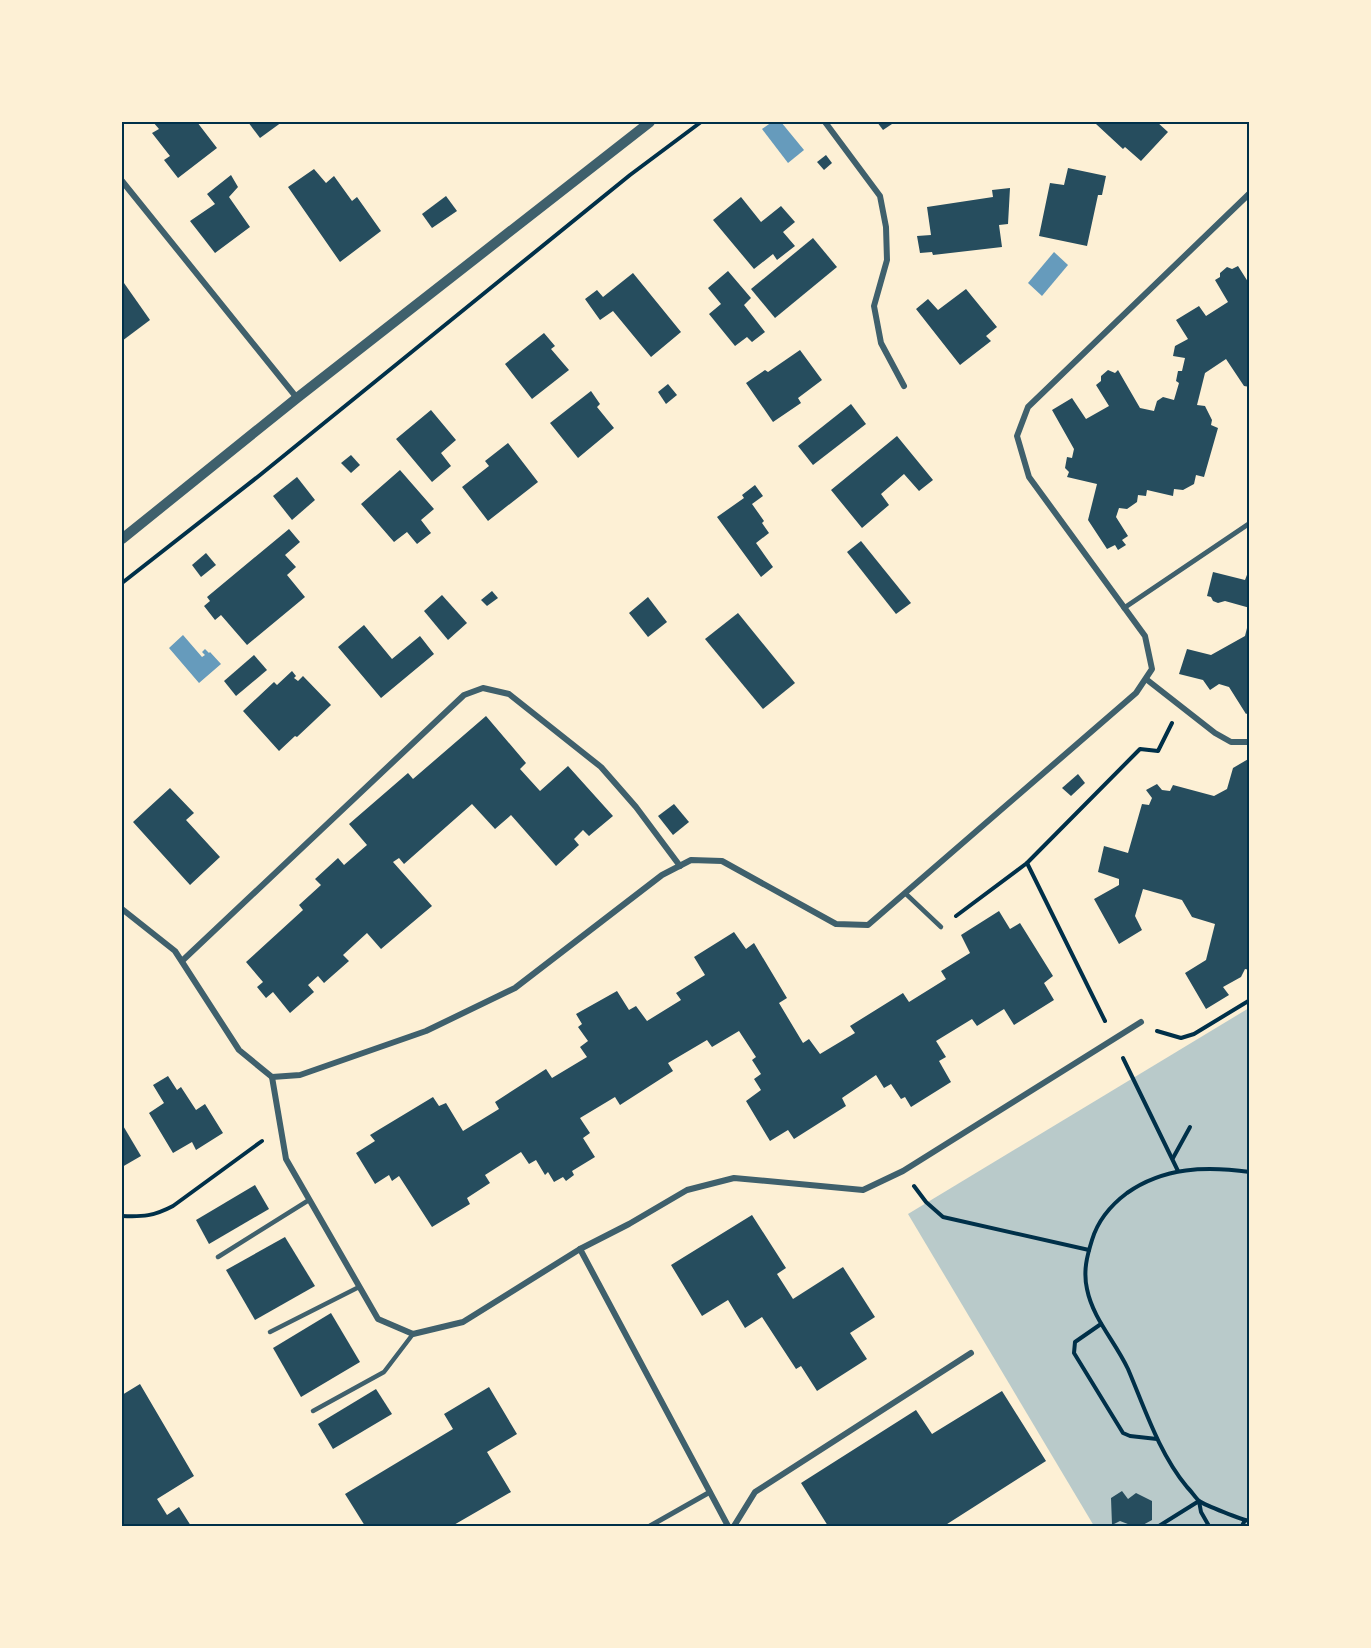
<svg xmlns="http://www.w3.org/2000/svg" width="1371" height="1648" viewBox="0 0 1371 1648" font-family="Montserrat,sans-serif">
<rect width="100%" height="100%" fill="#fdf0d5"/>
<path fill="#b9caca" d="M1249 1008V1526H1094L908 1214Z"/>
<g fill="#669bbc">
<path d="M772 122H781L804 150 788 163 762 129Z"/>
<path d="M1054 252 1068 265 1042 296 1028 283Z"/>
<path d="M183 635 202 657 205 655 202 652 205 649 209 653 210 652 221 664 199 683 169 648Z"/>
</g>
<g fill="#264d5e">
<path d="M153 122H197L217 148 178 178 164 160 170 156 152 133 159 129Z"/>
<path d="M248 122H282L260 138Z"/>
<path d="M877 122H895L883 130Z"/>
<path d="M1098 122H1157L1168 132 1141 161 1125 147 1123 149 1096 124Z"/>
<path d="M826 155 832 163 824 170 817 162Z"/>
<path d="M1068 168 1106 176 1102 195H1098L1087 246 1039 236 1050 183 1064 185Z"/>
<path d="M314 169 326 183 334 176 352 201 357 197 381 231 340 262 288 187Z"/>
<path d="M231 175 238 187 229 197 250 227 215 253 190 221 215 204 207 194Z"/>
<path d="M1010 188 1008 224 999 225 1002 247 933 255 932 252 920 253 917 236 931 235 927 207 993 197 992 190Z"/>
<path d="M446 196 457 211 432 228 422 214Z"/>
<path d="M741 197 761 222 781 206 795 222 783 232 795 246 777 260 773 254 754 269 713 220Z"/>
<path d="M813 238 837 267 775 318 751 289Z"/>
<path d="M1238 266 1250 285V387L1244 386 1226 359 1205 373 1197 405 1205 406 1212 420 1211 425 1218 428 1204 477 1196 475 1194 484 1183 490 1174 489 1173 496 1147 490 1146 496 1138 495 1137 502 1127 509 1119 508 1116 517 1128 536 1122 540 1126 545 1118 550 1115 545 1107 549 1088 520 1097 484 1067 477 1069 472 1065 468 1067 457 1072 458 1074 449 1052 410 1072 398 1086 419 1109 406 1096 385 1101 381V376L1108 370 1115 373 1118 370 1140 408 1154 411 1157 401 1163 397 1174 400 1179 383 1176 381 1178 371H1182L1185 358 1173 356 1175 346 1188 339 1176 320 1199 306 1206 316 1228 302 1215 280 1220 277V273L1227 267 1232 269Z"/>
<path d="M728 271 751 298 744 305 765 332 752 342 747 337 735 346 709 314 721 304 708 288Z"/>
<path d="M633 273 681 332 651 357 613 311 600 320 585 299 597 290 603 297Z"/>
<path d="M124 283 150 320 122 341V284Z"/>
<path d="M966 289 997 327 986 336 991 341 960 365 916 309 928 299 938 310Z"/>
<path d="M544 333 555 346 551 349 569 370 532 399 505 364Z"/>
<path d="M800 350 822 380 798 398 801 403 773 422 746 383 765 370 768 372Z"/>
<path d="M668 384 677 395 666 404 658 392Z"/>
<path d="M591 391 600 404 597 407 614 428 578 458 550 423Z"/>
<path d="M851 404 866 424 813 465 798 446Z"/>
<path d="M431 410 456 440 441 453 451 466 432 482 396 439Z"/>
<path d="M897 436 933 480 919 491 904 474 881 494 889 505 862 528 831 490Z"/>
<path d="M508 443 538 482 488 521 462 487 489 466 485 461Z"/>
<path d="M351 455 360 465 351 473 341 463Z"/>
<path d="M400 470 434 509 421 520 431 533 417 544 407 532 394 542 361 504Z"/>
<path d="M297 477 315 500 292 520 273 496Z"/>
<path d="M755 485 763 496 752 504 764 521 762 523 769 533 756 543 773 567 761 577 717 517 744 498 742 495Z"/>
<path d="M289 529 300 542 285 555 296 567 287 575 305 597 247 645 221 615 215 620 204 606 210 601 207 597Z"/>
<path d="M861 541 911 603 896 614 847 552Z"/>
<path d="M206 553 216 565 201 577 192 565Z"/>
<path d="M1250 567V608L1225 601 1218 603 1213 601 1211 597 1207 596 1213 572 1245 580Z"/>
<path d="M492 591 498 598 487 606 481 600Z"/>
<path d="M442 595 467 623 448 640 424 611Z"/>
<path d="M648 597 667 622 648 637 629 613Z"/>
<path d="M738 613 795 683 763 709 705 639Z"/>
<path d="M1249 620 1250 712 1246 714 1229 687 1219 684 1210 690 1203 680 1179 674 1187 649 1211 655 1245 636Z"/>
<path d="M364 625 392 659 420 636 434 654 381 698 338 647Z"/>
<path d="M254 655 267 670 236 696 224 681Z"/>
<path d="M292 671 296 676 294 678 298 681 303 676 331 705 297 737 295 736 279 751 243 711 274 682 277 685Z"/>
<path d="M486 716 526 763 520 769 540 791 568 766 613 816 589 836 583 830 574 839 579 845 556 866 511 815 495 829 472 804 404 864 399 858 393 862 432 906 381 949 367 933 343 955 349 961 324 983 318 976 308 985 314 992 290 1013 273 992 266 998 257 987 263 982 246 962 303 910 299 905 321 885 315 879 338 858 344 865 367 845 349 824 408 773 413 779Z"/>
<path d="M1250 758V970L1245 969 1241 977 1223 987 1229 995 1206 1009 1185 973 1206 960 1215 924 1192 917 1182 900 1143 889 1135 916 1142 930 1119 944 1094 899 1119 885V879L1098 872 1104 846 1128 853 1142 804 1149 805 1152 798 1146 790 1157 784 1162 790 1170 791 1173 785 1214 796 1227 789 1233 768Z"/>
<path d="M1078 774 1085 783 1071 796 1062 788Z"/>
<path d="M170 788 194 813 186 820 220 857 190 885 133 822Z"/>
<path d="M674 804 689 822 673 835 658 816Z"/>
<path d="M999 911 1010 929 1020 923 1053 976 1044 983 1054 1000 1014 1025 1004 1009 977 1026 972 1019 936 1041 946 1057 939 1061 951 1082 911 1107 905 1097 901 1099 891 1084 884 1088 876 1075 842 1098 846 1106 794 1139 788 1130 770 1141 746 1101 761 1090 754 1079 761 1074 752 1060 756 1057 739 1031 712 1047 707 1040 668 1063 673 1071 620 1105 615 1097 580 1118 590 1133 583 1138 595 1157 572 1171 574 1175 566 1181 563 1177 554 1182 548 1172 545 1175 536 1160 529 1164 521 1152 485 1175 490 1183 467 1198 470 1204 432 1227 399 1176 392 1181 389 1175 375 1184 356 1153 375 1141 370 1135 433 1097 439 1106 446 1103 463 1131 499 1109 495 1102 546 1069 552 1078 587 1057 580 1047 588 1041 578 1027 582 1024 576 1014 617 991 629 1010 636 1006 647 1021 681 1000 676 993 705 975 694 957 734 932 746 949 754 943 787 998 779 1003 803 1043 809 1039 820 1054 855 1033 850 1026 903 993 909 1002 946 979 941 971 970 953 961 935Z"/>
<path d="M168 1076 177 1090 181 1087 196 1110 205 1104 223 1133 196 1150 192 1142 173 1153 149 1113 164 1103 153 1085Z"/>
<path d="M122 1124 141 1156 122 1167Z"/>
<path d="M255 1185 269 1209 209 1244 196 1220Z"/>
<path d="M752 1215 786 1268 777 1274 793 1299 843 1267 875 1317 850 1333 867 1359 817 1391 801 1366 796 1369 762 1317 745 1328 728 1300 702 1316 671 1265Z"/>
<path d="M285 1237 315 1286 255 1320 226 1270Z"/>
<path d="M331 1313 360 1362 301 1397 273 1348Z"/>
<path d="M140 1384 194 1476 157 1499 167 1515 179 1507 191 1526H122V1395Z"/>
<path d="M489 1387 517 1434 487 1452 511 1492 452 1526H365L345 1494 453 1429 444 1414Z"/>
<path d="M376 1389 392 1414 333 1449 318 1424Z"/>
<path d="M1002 1391 1046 1461 944 1526H828L801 1483 916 1410 932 1434Z"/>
<path d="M1122 1491 1128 1499 1136 1493 1152 1501V1520L1141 1526H1133L1120 1521 1112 1525 1111 1498Z"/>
</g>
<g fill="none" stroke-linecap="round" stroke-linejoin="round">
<g stroke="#003049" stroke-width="4">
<path d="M122 583 260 475 630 175 701 122"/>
<path d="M1027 863 1140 749 1158 751 1172 723"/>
<path d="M956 916 1027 863 1105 1021"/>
<path d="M1157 1031 1181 1038 1194 1034 1250 1000"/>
<path d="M1123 1058 1178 1171"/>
<path d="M1173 1158 1190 1127"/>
<path d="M1250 1172C1206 1166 1164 1167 1127 1193 1111 1205 1098 1220 1092 1240 1087 1256 1083 1271 1087 1289 1093 1319 1115 1341 1128 1369 1145 1409 1159 1453 1187 1487 1191 1491 1195 1497 1199 1501 1205 1505 1242 1520 1250 1521"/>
<path d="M914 1186 926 1202 943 1217 1089 1250"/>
<path d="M122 1216C143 1217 154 1216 173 1206L262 1141"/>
<path d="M1101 1324 1075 1342 1074 1353 1123 1433 1130 1436 1157 1439"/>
<path d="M1159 1526 1199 1501 1201 1512 1209 1526"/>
<path d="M1242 1526 1245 1520"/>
</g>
<g stroke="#3f606c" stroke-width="4.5">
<path d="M905 893 941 927"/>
<path d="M218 1257 309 1200"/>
<path d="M270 1332 359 1287"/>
<path d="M313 1411 384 1372 413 1334"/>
</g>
<g stroke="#3f606c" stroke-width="5">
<path d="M1124 608 1250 523"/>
<path d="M650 1526 710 1492"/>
</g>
<g stroke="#3f606c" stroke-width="6">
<path d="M825 122 880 196 886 227 887 260 874 306 881 343 904 386"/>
<path d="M122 181 297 398"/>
<path d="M1146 679 1215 733 1231 742H1250"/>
<path d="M122 909 175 951 239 1050 272 1077 286 1159 378 1319 413 1334 463 1322 580 1249 629 1224 687 1190 734 1178 863 1190 903 1171 1141 1022"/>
<path d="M182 961 464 695 483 688 509 694 601 767 636 807 680 866"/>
<path d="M272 1077 300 1075 426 1031 515 988 662 875 691 860 722 861 836 924 868 925 1136 693 1152 669 1145 636 1029 477 1017 436 1028 407 1250 193"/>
<path d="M580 1249 728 1526"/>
<path d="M734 1526 755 1492 971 1353"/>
</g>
<path stroke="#3f606c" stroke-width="10" d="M122 539 297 398 650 122"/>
</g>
<rect width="1371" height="1648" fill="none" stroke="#fdf0d5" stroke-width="246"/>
<rect x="123" y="123" width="1125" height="1402" fill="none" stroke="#003049" stroke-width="2"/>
</svg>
